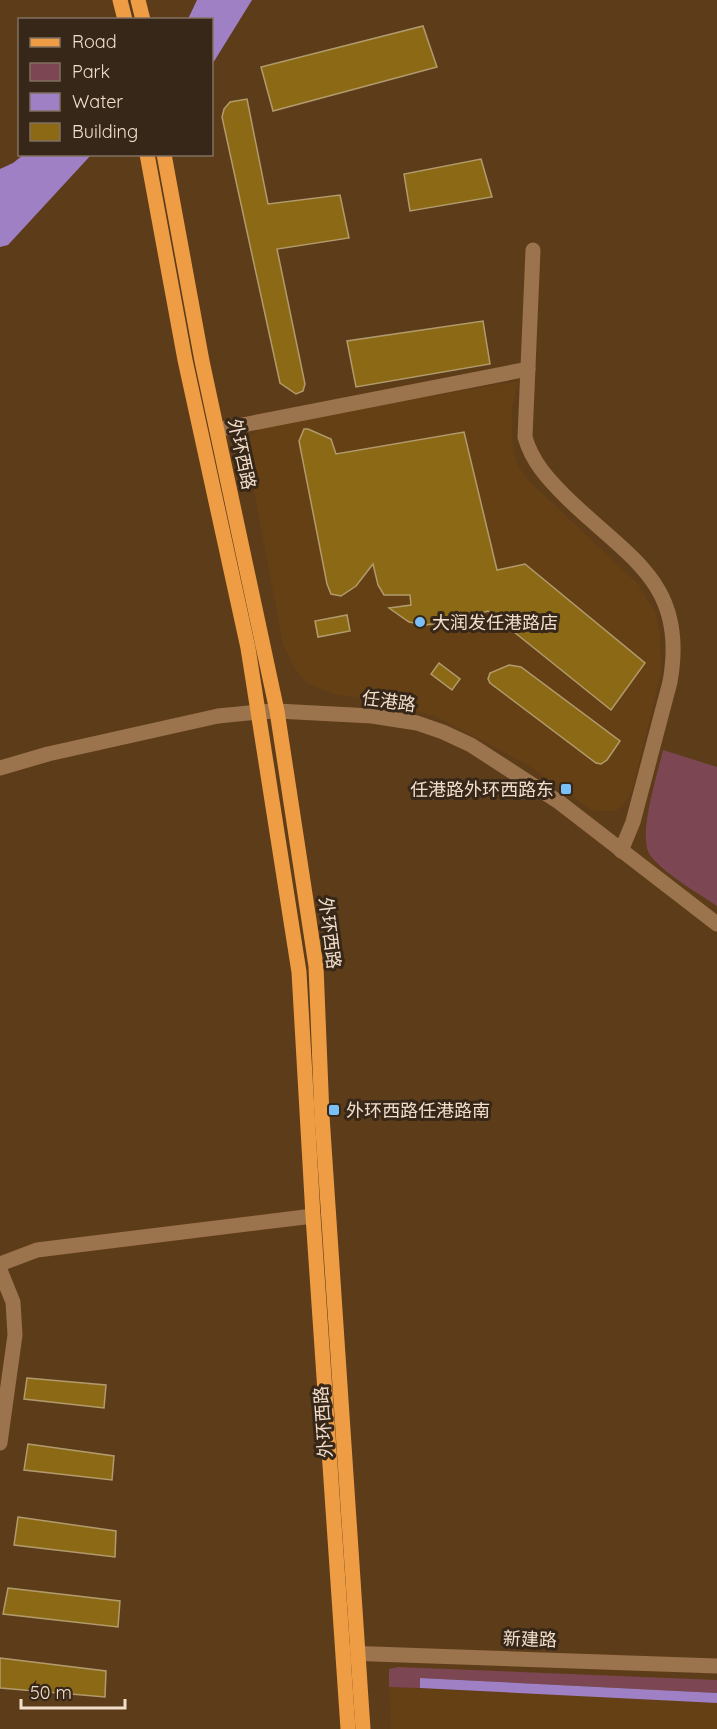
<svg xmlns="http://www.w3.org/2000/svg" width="717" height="1729" viewBox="0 0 717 1729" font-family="Quicksand,'Noto Sans SC',sans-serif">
<rect width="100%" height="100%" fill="#5d3c19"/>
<g fill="#664015">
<path d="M518 381 512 409V428L513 449 518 465 528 480 638 584 656 614 660 635 661 672 632 791 627 800 616 811H598L590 809 526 764 437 717 388 702 335 694 312 686 304 680 295 669 283 644 248 459 246 444 250 436 260 428 276 423Z"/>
<path d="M389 1687 717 1703V1729H391Z"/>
</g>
<g fill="#7c4753">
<path d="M663 750 717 767V906C698 893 663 873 650 855 637 836 658 773 663 750Z"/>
<path d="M398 1667 717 1680V1693L421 1678 420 1688 389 1687V1669Z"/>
</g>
<g fill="#a080c5">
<path d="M197 0H252L213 63H212V20L188 19Z"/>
<path d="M23 155H91L8 245 0 247V169L13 163Z"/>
<path d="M420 1678 717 1693V1703L420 1688Z"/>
</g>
<g fill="#8c6a15" stroke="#b19b6d" stroke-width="1.5">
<path d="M423 26 437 67 273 111 261 67Z"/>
<path d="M247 99 268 204 340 195 349 238 277 249 305 384 303 391 296 394 280 383 222 117 224 109 230 102Z"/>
<path d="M481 159 492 197 410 211 404 174Z"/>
<path d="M483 321 490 364 356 387 347 341Z"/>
<path d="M304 429H308L331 439 336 454 464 432 497 570 525 564 645 663 611 710 488 611 453 621 426 625 409 622 389 608 411 605 410 595H384L378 585 373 564 356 586 341 596 331 594 327 584 299 441Z"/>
<path d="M347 615 350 631 318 637 315 621Z"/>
<path d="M439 663 460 679 452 690 431 674Z"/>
<path d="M509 665 521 667 620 741 607 760 601 764 596 763 490 683 488 679 490 673Z"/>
<path d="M27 1378 106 1385 104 1408 24 1399Z"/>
<path d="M28 1444 114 1456 112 1480 24 1470Z"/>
<path d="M18 1517 116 1531 115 1557 14 1545Z"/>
<path d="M8 1588 120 1601 118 1627 3 1614Z"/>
<path d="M0 1658 106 1671 105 1697 0 1688Z"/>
</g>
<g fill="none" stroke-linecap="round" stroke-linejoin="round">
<g stroke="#9b734c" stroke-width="15">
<path d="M533 250 525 437C532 462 548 479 566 497 628 558 688 582 670 682L633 822 621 851"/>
<path d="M217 430 528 369"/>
<path d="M0 768 48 754 218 716 258 712 277 711 372 716 417 723 443 732 471 745 559 802 717 924"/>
<path d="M0 1264 37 1250 313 1216"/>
<path d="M0 1270 13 1302 15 1335 0 1443"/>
<path d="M345 1653 717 1666"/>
</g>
<g stroke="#ee9d45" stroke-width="15">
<path d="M120 0 125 20"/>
<path d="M138 0 143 20"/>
<path d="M147 154 185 360 248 648 299 972 313 1216 348 1729"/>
<path d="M164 154 202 361 277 711 316 966 322 1116 363 1729"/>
</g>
</g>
<g fill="#7abff8" stroke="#362718" stroke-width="2">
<circle cx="420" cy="622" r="6"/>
<rect x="560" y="783" width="12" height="12" rx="3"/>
<rect x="328" y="1104" width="12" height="12" rx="3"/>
</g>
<g text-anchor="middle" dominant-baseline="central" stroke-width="6" stroke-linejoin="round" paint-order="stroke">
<g font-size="18" fill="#f2decb" stroke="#362718">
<text transform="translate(242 454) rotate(78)">外环西路</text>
<text transform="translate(389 701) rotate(8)">任港路</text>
<text transform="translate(330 933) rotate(83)">外环西路</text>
<text transform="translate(323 1422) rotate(-94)">外环西路</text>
<text transform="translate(530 1639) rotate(2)">新建路</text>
</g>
<g font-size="18" fill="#f2decb" stroke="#362718" text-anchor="start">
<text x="432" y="622">大润发任港路店</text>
<text x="554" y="789" text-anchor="end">任港路外环西路东</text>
<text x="346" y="1110">外环西路任港路南</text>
</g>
</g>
<rect x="18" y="18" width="195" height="138" fill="#362718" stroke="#817060" stroke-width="1.5"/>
<rect x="30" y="38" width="30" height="9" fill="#ee9d45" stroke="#817060" stroke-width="1.5"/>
<text x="72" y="48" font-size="18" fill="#f2decb">Road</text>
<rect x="30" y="63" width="30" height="18" fill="#7c4753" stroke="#817060" stroke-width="1.5"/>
<text x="72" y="78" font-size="18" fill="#f2decb">Park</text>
<rect x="30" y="93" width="30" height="18" fill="#a080c5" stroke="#817060" stroke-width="1.5"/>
<text x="72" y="108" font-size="18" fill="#f2decb">Water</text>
<rect x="30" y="123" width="30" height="18" fill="#8c6a15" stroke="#817060" stroke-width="1.5"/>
<text x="72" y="138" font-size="18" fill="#f2decb">Building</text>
<path d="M21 1699v9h104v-9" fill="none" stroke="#f2decb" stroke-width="3"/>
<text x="30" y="1699" font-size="18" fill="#f2decb" stroke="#362718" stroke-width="4.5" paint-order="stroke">50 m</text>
</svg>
